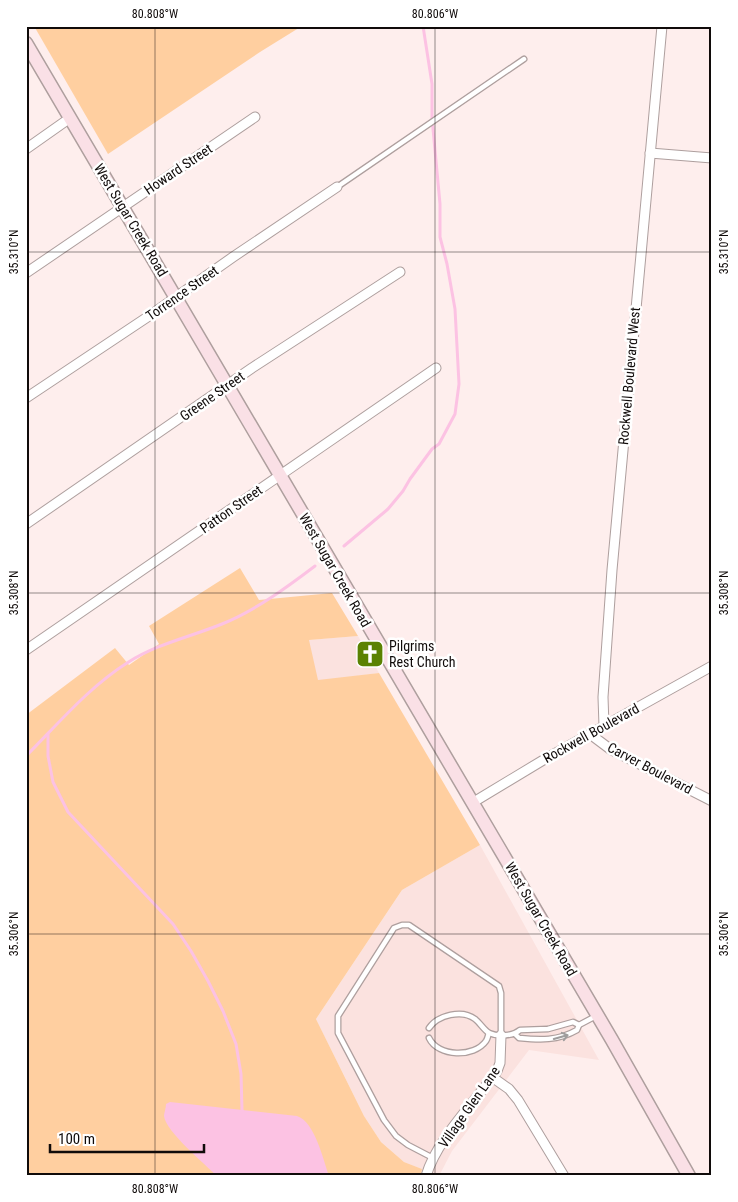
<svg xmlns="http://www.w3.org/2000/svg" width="738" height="1202" viewBox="0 0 738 1202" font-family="'Roboto Condensed',sans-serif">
<rect width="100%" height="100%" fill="#feeeed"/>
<g fill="#fbe2df">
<path d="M358 636 379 673 307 683 283 642Z"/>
<path d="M480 845 599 1060 529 1050 452 1151 439 1176 404 1162 381 1142 364 1116 316 1019 402 890Z"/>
</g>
<g fill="#ffcfa0">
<path d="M34 26H302L260 52 108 154Z"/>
<path d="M240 568 259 600 332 593 358 636 309 640 318 680 379 673 480 845 402 890 316 1019 364 1116 381 1142 404 1162 422 1169 421 1176H26V715L115 648 129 665 159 644 149 626Z"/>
</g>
<path fill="#fcc2e3" d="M170 1102 297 1116C315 1122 323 1159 329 1176H217C205 1164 166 1132 164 1116 164 1113 166 1108 166 1104Z"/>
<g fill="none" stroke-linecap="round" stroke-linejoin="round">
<g stroke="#fcc2e3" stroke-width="3">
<path d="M344 546 388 509 403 491 410 479 432 449 439 444 455 414 459 384 455 309 447 264 440 237V204L432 118V84L423 26"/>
<path d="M48 734V756L53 782 68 812 173 924 191 951 208 981 223 1011 236 1044 241 1074 242 1110 244 1114"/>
<path d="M26 756C58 724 89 687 127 663 156 644 190 637 222 624 256 610 286 588 315 566"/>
</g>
<defs>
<g id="service">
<path d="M337 187 524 59"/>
<path d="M579 1025 596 1016"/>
<path d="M429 1028C438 1015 462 1009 475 1019 480 1023 484 1030 489 1033 498 1037 513 1036 520 1030L548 1029 573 1022 579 1025 577 1030C558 1041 540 1040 519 1038L515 1034"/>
<path d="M429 1038C438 1057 474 1058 486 1041 488 1038 488 1035 489 1033"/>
<path d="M433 1158 408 1145 396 1136 384 1120 338 1033V1016L394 928 402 925H409L499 986 501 993V1035"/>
</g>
<g id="minor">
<path d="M26 149 70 118"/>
<path d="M650 153 712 158"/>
<path d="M26 273 255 117"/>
<path d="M26 398 155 312 233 257 337 187"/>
<path d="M26 524 252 368 400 272"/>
<path d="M26 650 436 368"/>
<path d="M604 726 603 697 612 570 662 26"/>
<path d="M590 734 610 749 712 801"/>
<path d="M472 803 545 759 712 666"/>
<path d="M492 1077 509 1089 518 1100 564 1176"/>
<path d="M426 1176C437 1139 474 1103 497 1071L500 1063 501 1035"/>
</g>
<path id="secondary" d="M26 43 612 1040 689 1176"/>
</defs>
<use href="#service" stroke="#ae9f9e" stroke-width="7"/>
<use href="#minor" stroke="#ae9f9e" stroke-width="11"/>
<use href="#secondary" stroke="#ae9f9e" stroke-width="15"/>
<use href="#service" stroke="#fff" stroke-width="4.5"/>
<use href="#minor" stroke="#fff" stroke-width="9"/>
<use href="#secondary" stroke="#fae0e6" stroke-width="12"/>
</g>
<defs><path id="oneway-shaft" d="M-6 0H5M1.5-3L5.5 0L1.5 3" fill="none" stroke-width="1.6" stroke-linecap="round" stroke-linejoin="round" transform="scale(1.25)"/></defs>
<use stroke="#9f9d9d" href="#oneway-shaft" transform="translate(561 1037) rotate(-16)"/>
<path fill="none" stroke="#100b0a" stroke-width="1" stroke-opacity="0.45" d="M155 26V1176M435 26V1176M26 252H712M26 593H712M26 934H712"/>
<defs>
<symbol id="church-square" viewBox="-11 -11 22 22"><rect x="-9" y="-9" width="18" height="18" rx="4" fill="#5b8202" stroke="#fff"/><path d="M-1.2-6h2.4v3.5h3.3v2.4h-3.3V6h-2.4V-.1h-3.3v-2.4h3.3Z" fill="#fff"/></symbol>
</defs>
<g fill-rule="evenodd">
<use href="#church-square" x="354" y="638" width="32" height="32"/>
</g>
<g text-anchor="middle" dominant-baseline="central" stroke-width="5" stroke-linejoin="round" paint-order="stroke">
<g font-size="14" fill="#100b0a" stroke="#fff">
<text transform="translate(178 169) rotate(-34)">Howard Street</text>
<text transform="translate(131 220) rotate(59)">West Sugar Creek Road</text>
<text transform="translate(182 293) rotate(-35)">Torrence Street</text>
<text transform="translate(629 376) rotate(-85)">Rockwell Boulevard West</text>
<text transform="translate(212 396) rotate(-35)">Greene Street</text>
<text transform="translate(231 509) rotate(-35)">Patton Street</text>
<text transform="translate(335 570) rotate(60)">West Sugar Creek Road</text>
<text transform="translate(591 733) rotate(-29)">Rockwell Boulevard</text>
<text transform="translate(650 768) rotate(28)">Carver Boulevard</text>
<text transform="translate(541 919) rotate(60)">West Sugar Creek Road</text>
<text transform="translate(469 1107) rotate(-55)">Village Glen Lane</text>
</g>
<g font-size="14" fill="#100b0a" stroke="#fff" text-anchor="start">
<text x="389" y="646">Pilgrims<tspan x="389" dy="16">Rest Church</tspan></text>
</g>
</g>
<rect width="738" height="1202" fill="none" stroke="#ffffff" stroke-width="55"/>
<path d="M50 1144v8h154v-8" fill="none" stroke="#100b0a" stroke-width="2.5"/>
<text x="58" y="1144" font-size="15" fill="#100b0a" stroke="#ffffff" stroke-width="4" paint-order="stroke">100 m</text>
<rect x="28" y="28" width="682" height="1146" fill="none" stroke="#100b0a" stroke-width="2"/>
<g font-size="12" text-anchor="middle" fill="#100b0a">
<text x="155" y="18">80.808°W</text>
<text x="435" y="18">80.806°W</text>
<text transform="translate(14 252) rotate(-90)" y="4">35.310°N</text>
<text transform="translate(724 252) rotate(-90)" y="4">35.310°N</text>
<text transform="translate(14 593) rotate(-90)" y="4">35.308°N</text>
<text transform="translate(724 593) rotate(-90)" y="4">35.308°N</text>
<text transform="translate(14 934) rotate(-90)" y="4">35.306°N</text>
<text transform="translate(724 934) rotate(-90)" y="4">35.306°N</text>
<text x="155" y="1193">80.808°W</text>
<text x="435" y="1193">80.806°W</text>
</g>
</svg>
